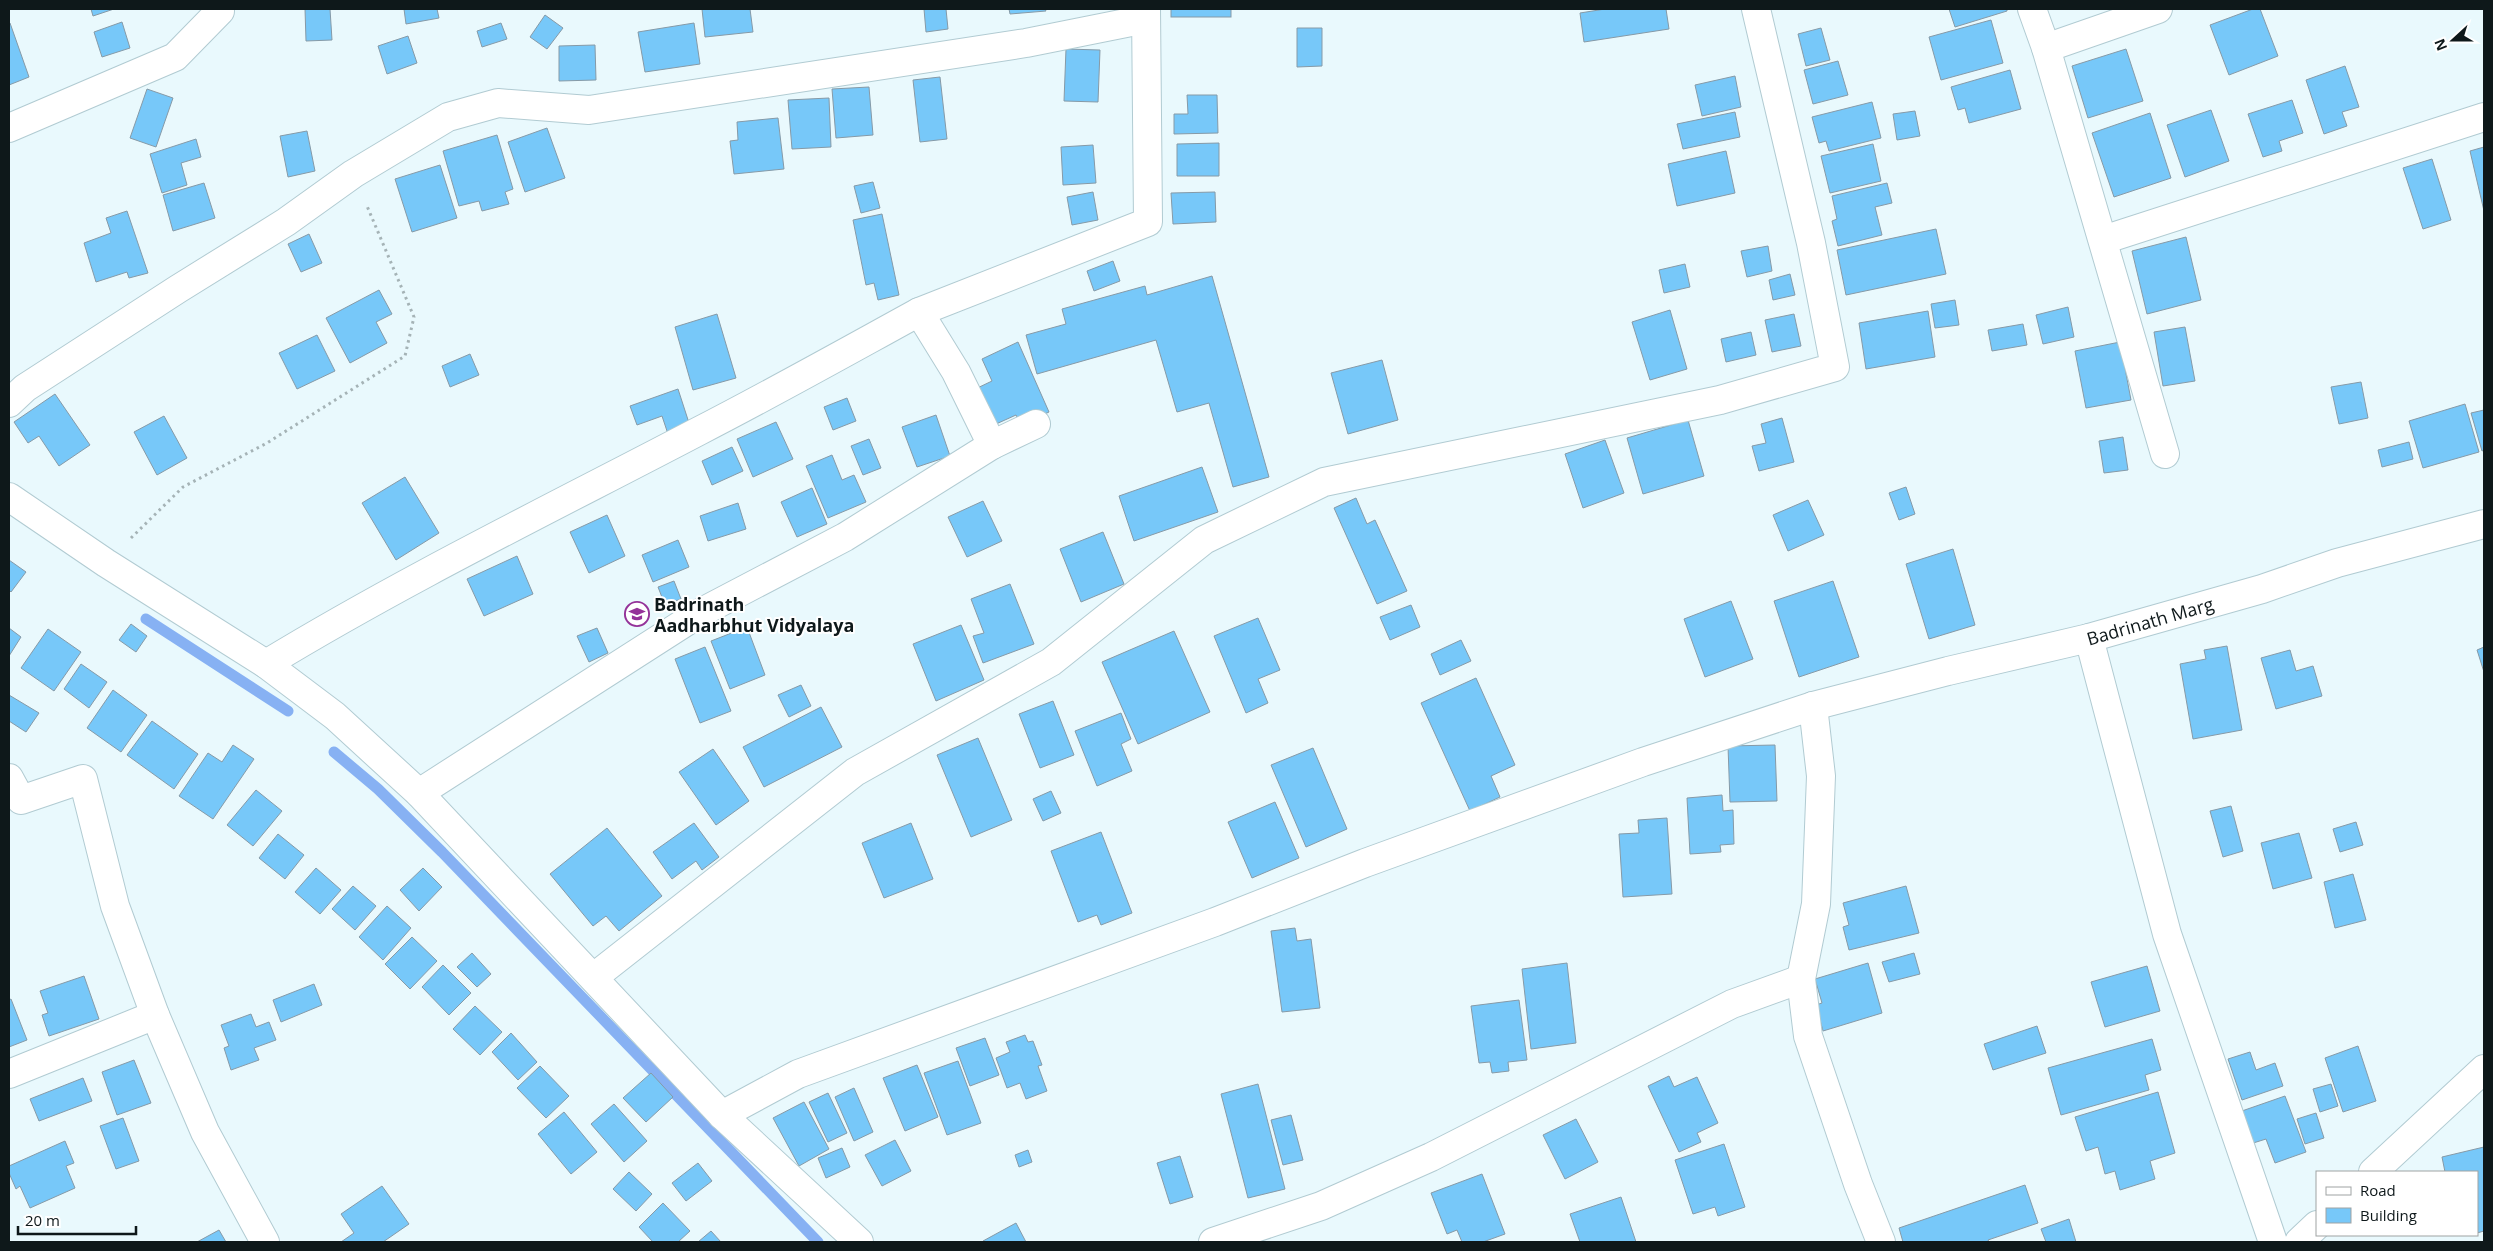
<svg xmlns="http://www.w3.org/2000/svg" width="2493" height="1251" viewBox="0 0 2493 1251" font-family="'Open Sans',sans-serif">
<rect width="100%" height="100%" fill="#e9f9fd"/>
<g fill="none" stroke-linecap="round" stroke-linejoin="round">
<g stroke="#87b1f3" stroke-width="11">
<path d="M146 619 288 711"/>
<path d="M334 752 378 789 442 852 818 1242"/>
</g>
</g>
<g fill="#77c8f9" stroke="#869aa7">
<path d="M91 9H114L93 16Z"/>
<path d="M305 9H330L332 40 306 41Z"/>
<path d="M404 9H437L439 18 406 24Z"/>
<path d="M702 9H750L753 32 705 37Z"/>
<path d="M924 9H946L948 29 926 32Z"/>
<path d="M1009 9H1045L1046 11 1010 14Z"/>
<rect x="1171" y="9" width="60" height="8"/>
<path d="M1605 9H1666L1669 29 1584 42 1580 13Z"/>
<path d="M1949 9H2007V11L1955 27Z"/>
<path d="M2253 9H2260L2278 56 2229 75 2210 25Z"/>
<path d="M545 15 563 28 547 49 530 37Z"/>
<path d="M1991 20 2003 63 1941 80 1929 37Z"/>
<path d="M122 22 130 48 102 57 94 32Z"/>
<path d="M10 23 29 77 9 85V24Z"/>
<path d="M501 23 507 39 482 47 477 31Z"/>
<path d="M694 23 700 64 645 72 638 32Z"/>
<path d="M1297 28H1322V66L1297 67Z"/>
<path d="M1821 28 1830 60 1806 66 1798 34Z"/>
<path d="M408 36 417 63 387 74 378 46Z"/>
<path d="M595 45 596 80 559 81V46Z"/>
<path d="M1066 49 1100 50 1098 102 1064 101Z"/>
<path d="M2126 49 2143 101 2088 118 2072 66Z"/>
<path d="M1838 61 1848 95 1813 104 1804 70Z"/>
<path d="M2345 66 2359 107 2342 112 2347 126 2324 134 2306 80Z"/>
<path d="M2010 70 2021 109 1969 123 1965 108 1958 110 1951 87Z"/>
<path d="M1735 76 1741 107 1702 116 1695 85Z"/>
<path d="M940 77 947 139 920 142 913 80Z"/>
<path d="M869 87 873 135 836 138 832 89Z"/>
<path d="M147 89 173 98 156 147 130 138Z"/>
<path d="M1187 95H1217L1218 133 1174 134V114H1188Z"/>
<path d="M829 98 831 147 792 149 788 100Z"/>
<path d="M2292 100 2303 133 2279 141 2282 151 2263 157 2248 114Z"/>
<path d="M1872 102 1881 138 1829 151 1826 141 1819 143 1812 117Z"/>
<path d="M2211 110 2229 161 2185 177 2167 125Z"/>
<path d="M1915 111 1920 136 1897 140 1893 114Z"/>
<path d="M1735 112 1740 137 1683 149 1677 124Z"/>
<path d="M2150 113 2171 178 2114 197 2092 133Z"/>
<path d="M778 118 784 169 734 174 730 141 738 140 737 122Z"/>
<path d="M547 128 565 178 525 192 508 142Z"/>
<path d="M307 131 315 171 288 177 280 136Z"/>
<path d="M497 135 513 189 505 192 509 204 482 211 479 201 459 206 443 151Z"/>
<path d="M196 139 201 157 181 163 187 185 162 193 150 154Z"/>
<path d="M1219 143V176H1177V144Z"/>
<path d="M1873 144 1881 181 1830 193 1821 156Z"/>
<path d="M1093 145 1096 183 1063 185 1061 147Z"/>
<path d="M2484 147V211L2470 151Z"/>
<path d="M1726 151 1735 193 1677 206 1668 164Z"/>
<path d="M2432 159 2451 220 2423 229 2403 168Z"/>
<path d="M440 165 457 218 412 232 395 179Z"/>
<path d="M873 182 880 208 861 213 854 186Z"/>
<path d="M204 183 215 218 173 231 163 195Z"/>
<path d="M1887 183 1892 203 1875 207 1882 235 1838 246 1832 221 1837 219 1832 196Z"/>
<path d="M1093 192 1098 220 1072 225 1067 197Z"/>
<path d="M1215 192 1216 222 1173 224 1171 193Z"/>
<path d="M127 211 148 273 129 278 127 272 96 282 84 243 111 233 106 218Z"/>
<path d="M882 214 899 295 878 300 874 283 866 285 853 220Z"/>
<path d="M1936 229 1946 274 1846 295 1837 250Z"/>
<path d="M309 234 322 263 301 272 288 244Z"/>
<path d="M2186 237 2201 300 2147 314 2132 251Z"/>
<path d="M1768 246 1772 271 1747 277 1741 251Z"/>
<path d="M1113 261 1120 281 1094 291 1087 271Z"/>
<path d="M1685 264 1690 287 1664 293 1659 270Z"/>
<path d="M1790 274 1795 295 1773 300 1769 280Z"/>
<path d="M1212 276 1269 477 1233 487 1209 403 1177 412 1156 340 1037 374 1026 335 1066 324 1062 309 1145 286 1147 295Z"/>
<path d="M379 290 392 314 376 322 387 343 350 363 326 318Z"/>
<path d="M1955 300 1959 325 1935 328 1931 304Z"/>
<path d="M2068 307 2074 337 2043 344 2036 315Z"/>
<path d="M1670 310 1687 369 1650 380 1632 322Z"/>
<path d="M1928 311 1935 357 1866 369 1859 323Z"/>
<path d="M717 314 736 378 693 390 675 327Z"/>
<path d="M1794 314 1801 346 1772 352 1765 320Z"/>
<path d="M2023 324 2027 345 1992 351 1988 330Z"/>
<path d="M2185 327 2195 381 2163 386 2154 332Z"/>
<path d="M1751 332 1756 355 1726 362 1721 339Z"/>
<path d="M317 335 335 371 297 389 279 353Z"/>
<path d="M1018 342 1049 412 1021 425 1016 415 985 429 969 392 992 381 982 359Z"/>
<path d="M2120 342 2131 400 2086 408 2075 351Z"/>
<path d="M470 354 479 375 450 387 442 366Z"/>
<path d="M1382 360 1398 420 1348 434 1331 373Z"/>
<path d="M2361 382 2368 418 2339 424 2331 387Z"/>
<path d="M678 389 690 426 668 434 662 416 637 425 630 406Z"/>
<path d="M55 394 90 445 59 466 39 436 28 443 14 422Z"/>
<path d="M847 398 856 421 833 430 824 407Z"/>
<path d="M2465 404 2479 452 2423 468 2409 421Z"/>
<path d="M2484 410V450L2482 451 2471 413Z"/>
<path d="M936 415 950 456 917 467 902 427Z"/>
<path d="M164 416 187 458 157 475 134 432Z"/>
<path d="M1782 418 1794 462 1759 471 1752 446 1766 443 1761 424Z"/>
<path d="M1688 420 1704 476 1643 494 1627 438Z"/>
<path d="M776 422 793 459 753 477 737 439Z"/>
<path d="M2123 437 2128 470 2104 473 2099 441Z"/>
<path d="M869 439 881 468 863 475 851 446Z"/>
<path d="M1605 440 1624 493 1583 508 1565 454Z"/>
<path d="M2409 442 2413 459 2382 467 2378 450Z"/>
<path d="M732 447 743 471 712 485 702 461Z"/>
<path d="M832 455 842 480 854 475 866 502 828 518 806 466Z"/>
<path d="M1202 467 1218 512 1134 541 1119 496Z"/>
<path d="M405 477 439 533 396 560 362 503Z"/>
<path d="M1906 487 1915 514 1899 520 1889 493Z"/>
<path d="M812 488 827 524 797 537 781 502Z"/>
<path d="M1356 498 1367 524 1375 520 1407 591 1377 604 1334 508Z"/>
<path d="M1808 500 1824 535 1788 551 1773 515Z"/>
<path d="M983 501 1002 541 967 557 948 517Z"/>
<path d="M738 503 746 529 708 541 700 516Z"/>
<path d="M607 515 625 556 589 573 570 532Z"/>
<path d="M1103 532 1124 584 1081 602 1060 549Z"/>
<path d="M678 540 689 567 653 582 642 555Z"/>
<path d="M1953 549 1975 625 1929 639 1906 564Z"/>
<path d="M517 556 533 594 484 616 467 579Z"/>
<path d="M9 560 26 572 11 592 9 590Z"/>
<path d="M674 581 681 599 665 605 658 587Z"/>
<path d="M1833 581 1859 657 1799 677 1774 601Z"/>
<path d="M1010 584 1034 644 983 663 973 636 984 633 971 599Z"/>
<path d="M1731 601 1753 659 1705 677 1684 619Z"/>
<path d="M1411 605 1420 627 1390 640 1380 617Z"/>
<path d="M1258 618 1280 670 1258 679 1268 703 1246 713 1214 636Z"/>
<path d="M131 624 147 636 136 652 119 640Z"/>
<path d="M961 625 984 680 936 701 913 644Z"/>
<path d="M747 627 765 675 730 689 711 641Z"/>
<path d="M9 628 21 637 9 656Z"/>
<path d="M597 628 608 653 589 662 577 636Z"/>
<path d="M48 629 81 652 54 691 21 668Z"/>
<path d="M1174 631 1210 712 1138 744 1102 662Z"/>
<path d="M1461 640 1471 661 1440 675 1431 654Z"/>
<path d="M2227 646 2242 730 2193 739 2180 664 2206 659 2204 650Z"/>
<path d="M705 647 731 711 700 723 675 659Z"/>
<path d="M2484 647V672L2477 650Z"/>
<path d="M2290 650 2296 671 2313 666 2322 696 2276 709 2261 658Z"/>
<path d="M81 664 107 682 89 708 64 689Z"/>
<path d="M1476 678 1515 765 1491 776 1500 797 1470 811 1421 703Z"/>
<path d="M801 685 811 706 789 717 778 695Z"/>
<path d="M113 690 147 715 121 752 87 728Z"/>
<path d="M9 695 39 713 26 732 9 721Z"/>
<path d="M1053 701 1074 755 1040 768 1019 714Z"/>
<path d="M821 707 842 747 764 787 743 747Z"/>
<path d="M1121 713 1131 739 1121 744 1132 771 1097 786 1075 731Z"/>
<path d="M152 721 198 754 174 789 127 755Z"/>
<path d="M978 738 1012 820 971 837 937 755Z"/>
<path d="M233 745 254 759 213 819 179 796 208 753 222 762Z"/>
<path d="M1775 745 1777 801 1730 802 1728 746Z"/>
<path d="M1313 748 1347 829 1306 847 1271 765Z"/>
<path d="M713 749 749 801 716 825 679 772Z"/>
<path d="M256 790 282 811 253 846 227 825Z"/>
<path d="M1051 791 1061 813 1043 821 1033 799Z"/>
<path d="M1722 795 1723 811 1733 810 1734 844 1720 845 1721 852 1690 854 1687 798Z"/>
<path d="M1275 802 1299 858 1252 878 1228 822Z"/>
<path d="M2231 806 2243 851 2223 857 2210 811Z"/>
<path d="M1667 818 1672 894 1623 897 1619 834 1639 833 1638 820Z"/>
<path d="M2356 822 2363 845 2340 852 2333 829Z"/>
<path d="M694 823 719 857 702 870 696 861 672 879 653 852Z"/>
<path d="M911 823 933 879 884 898 862 843Z"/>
<path d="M607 828 662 896 619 931 606 916 593 926 550 874Z"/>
<path d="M1101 832 1132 913 1101 925 1097 915 1078 922 1051 851Z"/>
<path d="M2299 833 2312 878 2273 889 2261 843Z"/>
<path d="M278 834 304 855 285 879 259 858Z"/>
<path d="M316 868 341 890 320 914 295 892Z"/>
<path d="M423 868 442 887 419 911 400 890Z"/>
<path d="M2353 874 2366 920 2335 928 2324 882Z"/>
<path d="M353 886 376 906 355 930 332 909Z"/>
<path d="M1906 886 1919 933 1849 950 1843 927 1849 925 1843 903Z"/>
<path d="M387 906 411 928 383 960 359 937Z"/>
<path d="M1295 928 1297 941 1311 939 1320 1008 1282 1012 1271 931Z"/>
<path d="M412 937 437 961 410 989 385 964Z"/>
<path d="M472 953 491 974 477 987 457 967Z"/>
<path d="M1914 953 1920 974 1889 982 1882 962Z"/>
<path d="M1567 963 1576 1043 1531 1049 1522 969Z"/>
<path d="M1868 963 1882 1013 1823 1031 1816 1005 1822 1003 1815 979Z"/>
<path d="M443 965 471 993 449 1015 422 987Z"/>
<path d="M2147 966 2160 1011 2105 1027 2091 982Z"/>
<path d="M84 976 99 1019 49 1036 42 1015 48 1013 40 991Z"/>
<path d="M314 984 322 1005 281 1022 273 1000Z"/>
<path d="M11 999 27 1040 9 1047V1000Z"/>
<path d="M1519 1000 1527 1060 1508 1062 1509 1071 1492 1073 1490 1062 1479 1063 1471 1006Z"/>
<path d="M475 1006 502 1032 480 1055 453 1029Z"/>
<path d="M251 1014 256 1027 269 1022 276 1040 254 1048 259 1060 231 1070 224 1048 229 1046 221 1025Z"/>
<path d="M2037 1026 2046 1053 1993 1070 1984 1044Z"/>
<path d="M511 1033 537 1062 518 1080 492 1052Z"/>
<path d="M1025 1035 1028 1042 1033 1041 1042 1065 1038 1066 1047 1091 1026 1099 1020 1083 1007 1088 996 1058 1010 1052 1006 1042Z"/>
<path d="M985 1038 999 1075 970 1086 956 1048Z"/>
<path d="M2152 1039 2161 1070 2145 1075 2149 1090 2061 1115 2048 1068Z"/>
<path d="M2358 1046 2376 1101 2343 1112 2325 1058Z"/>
<path d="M2250 1052 2256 1070 2275 1063 2283 1086 2242 1100 2228 1059Z"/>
<path d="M134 1060 151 1103 117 1115 102 1072Z"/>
<path d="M958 1061 981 1123 947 1135 924 1073Z"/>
<path d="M917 1065 938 1117 905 1131 883 1078Z"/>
<path d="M540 1066 569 1096 546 1118 517 1088Z"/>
<path d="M651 1073 673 1097 646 1122 623 1098Z"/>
<path d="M1669 1076 1674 1087 1697 1077 1718 1123 1697 1133 1701 1142 1679 1152 1648 1086Z"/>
<path d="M83 1078 92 1101 39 1121 30 1099Z"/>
<path d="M1258 1084 1285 1189 1248 1198 1221 1094Z"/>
<path d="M2331 1084 2338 1106 2320 1112 2313 1089Z"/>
<path d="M854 1088 873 1132 854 1141 835 1097Z"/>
<path d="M2158 1092 2175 1153 2150 1161 2155 1179 2120 1190 2115 1171 2105 1174 2098 1147 2086 1151 2075 1117Z"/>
<path d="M828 1093 847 1133 828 1142 809 1102Z"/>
<path d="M2285 1096 2306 1152 2275 1163 2266 1139 2250 1144 2239 1112Z"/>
<path d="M804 1102 829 1149 799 1166 773 1118Z"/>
<path d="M614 1104 647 1141 624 1162 591 1124Z"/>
<path d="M564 1112 597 1152 571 1174 538 1134Z"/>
<path d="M2316 1113 2324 1138 2305 1144 2297 1119Z"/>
<path d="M1291 1115 1303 1160 1283 1165 1271 1120Z"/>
<path d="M123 1118 139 1161 116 1169 100 1126Z"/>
<path d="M1576 1119 1598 1162 1565 1179 1543 1135Z"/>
<path d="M895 1140 911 1171 882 1186 865 1155Z"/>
<path d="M65 1141 74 1163 66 1166 75 1188 30 1208 20 1186 16 1189 9 1173V1166Z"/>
<path d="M1724 1144 1745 1207 1718 1216 1715 1207 1693 1214 1675 1160Z"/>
<path d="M2484 1147V1231L2477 1233V1172H2445L2442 1157Z"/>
<path d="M842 1148 850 1167 826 1178 818 1158Z"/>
<path d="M1028 1150 1032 1162 1019 1167 1015 1155Z"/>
<path d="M1180 1156 1193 1197 1170 1204 1157 1163Z"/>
<path d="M698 1163 712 1181 686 1201 672 1183Z"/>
<path d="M629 1172 652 1194 636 1211 613 1189Z"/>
<path d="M1482 1174 1505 1234 1483 1242H1462L1457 1230 1447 1234 1431 1193Z"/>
<path d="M2025 1185 2038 1223 1988 1240 1989 1242H1903L1899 1228Z"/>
<path d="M382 1186 409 1224 383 1242H341L354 1233 341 1214Z"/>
<path d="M1621 1197 1636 1242H1580L1570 1214Z"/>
<path d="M663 1203 690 1231 678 1242H653L639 1227Z"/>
<path d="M2069 1219 2076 1242H2046L2041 1229Z"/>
<path d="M1016 1223 1026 1242H984L983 1241Z"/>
<path d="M219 1230 226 1242H197Z"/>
<path d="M711 1231 721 1242H698Z"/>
</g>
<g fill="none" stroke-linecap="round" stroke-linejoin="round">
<defs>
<g id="minor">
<path d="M2032 9 2046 48 2165 454"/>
<path d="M2046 48 2158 9"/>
<path d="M9 128 175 57 220 11"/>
<path d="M2103 240 2484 117"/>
<path d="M9 403 25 388 178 289 286 222 353 174 448 117 498 103 589 110 1026 43 1146 19"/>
<path d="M992 445 1036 424"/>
<path d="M9 497 106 563 266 664 335 716 419 793 722 1115 859 1242"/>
<path d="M2089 638 2167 934 2273 1242"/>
<path d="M266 664C406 579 554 507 699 431 773 393 846 352 919 312"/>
<path d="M1813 706 1821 776 1816 904 1801 979 1808 1036 1858 1184 1881 1242"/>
<path d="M9 778 21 800 83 779 115 906 155 1015 205 1132 265 1242"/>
<path d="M419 793 698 614 845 537 992 445 956 372 919 312 1148 222 1146 9"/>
<path d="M594 977 855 772 1051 662 1204 540 1324 482 1720 400 1835 367 1811 243 1756 9"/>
<path d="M9 1074 155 1015"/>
<path d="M722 1115 798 1074 1215 922 1365 863 1643 762 1813 706 1948 671 2089 638 2262 589 2337 563 2484 524"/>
<path d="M2373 1172 2484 1069"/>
<path d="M1213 1242 1321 1206 1431 1157 1732 1004 1801 979"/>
<path d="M2299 1242 2317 1225"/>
</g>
</defs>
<use href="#minor" stroke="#b1cbd2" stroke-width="30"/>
<path stroke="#a5b3b6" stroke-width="3" stroke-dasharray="2.5 4" stroke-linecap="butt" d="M131 538 183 487 267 443 405 356 414 317 367 206"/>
<use href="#minor" stroke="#fff" stroke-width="28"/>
</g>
<defs>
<symbol id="school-ring" viewBox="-11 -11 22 22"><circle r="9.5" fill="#fff" stroke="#943299" stroke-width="1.5"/><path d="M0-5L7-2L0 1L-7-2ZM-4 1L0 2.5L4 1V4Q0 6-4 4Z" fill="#943299"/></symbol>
</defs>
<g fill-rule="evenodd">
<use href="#school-ring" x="623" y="600" width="28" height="28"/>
</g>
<g text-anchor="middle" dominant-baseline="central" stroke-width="4" stroke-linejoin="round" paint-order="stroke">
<g font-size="18" font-weight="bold" fill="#0e181a" stroke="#fff" text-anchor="start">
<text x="654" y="604">Badrinath<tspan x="654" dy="21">Aadharbhut Vidyalaya</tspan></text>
</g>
<g font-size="18" fill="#0e181a" stroke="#fff">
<text transform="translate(2150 621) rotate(-16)">Badrinath Marg</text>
</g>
</g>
<rect width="2493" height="1251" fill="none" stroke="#0e181a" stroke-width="20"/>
<rect x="2316" y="1171" width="162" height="65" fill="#ffffff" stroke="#9fa3a3"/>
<rect x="2326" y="1187" width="25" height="8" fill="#ffffff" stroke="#9fa3a3"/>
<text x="2360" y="1196" font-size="15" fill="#0e181a">Road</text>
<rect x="2326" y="1208" width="25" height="15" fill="#77c8f9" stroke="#9fa3a3"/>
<text x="2360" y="1221" font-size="15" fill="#0e181a">Building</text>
<g transform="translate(2453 40) rotate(249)" stroke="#ffffff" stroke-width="4" paint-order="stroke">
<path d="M0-4L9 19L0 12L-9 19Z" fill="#0e181a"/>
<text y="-8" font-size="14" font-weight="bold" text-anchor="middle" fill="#0e181a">N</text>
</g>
<path d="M18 1226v8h118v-8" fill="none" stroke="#0e181a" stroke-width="2.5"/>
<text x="25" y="1226" font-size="15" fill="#0e181a" stroke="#ffffff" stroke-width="4" paint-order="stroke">20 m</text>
</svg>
